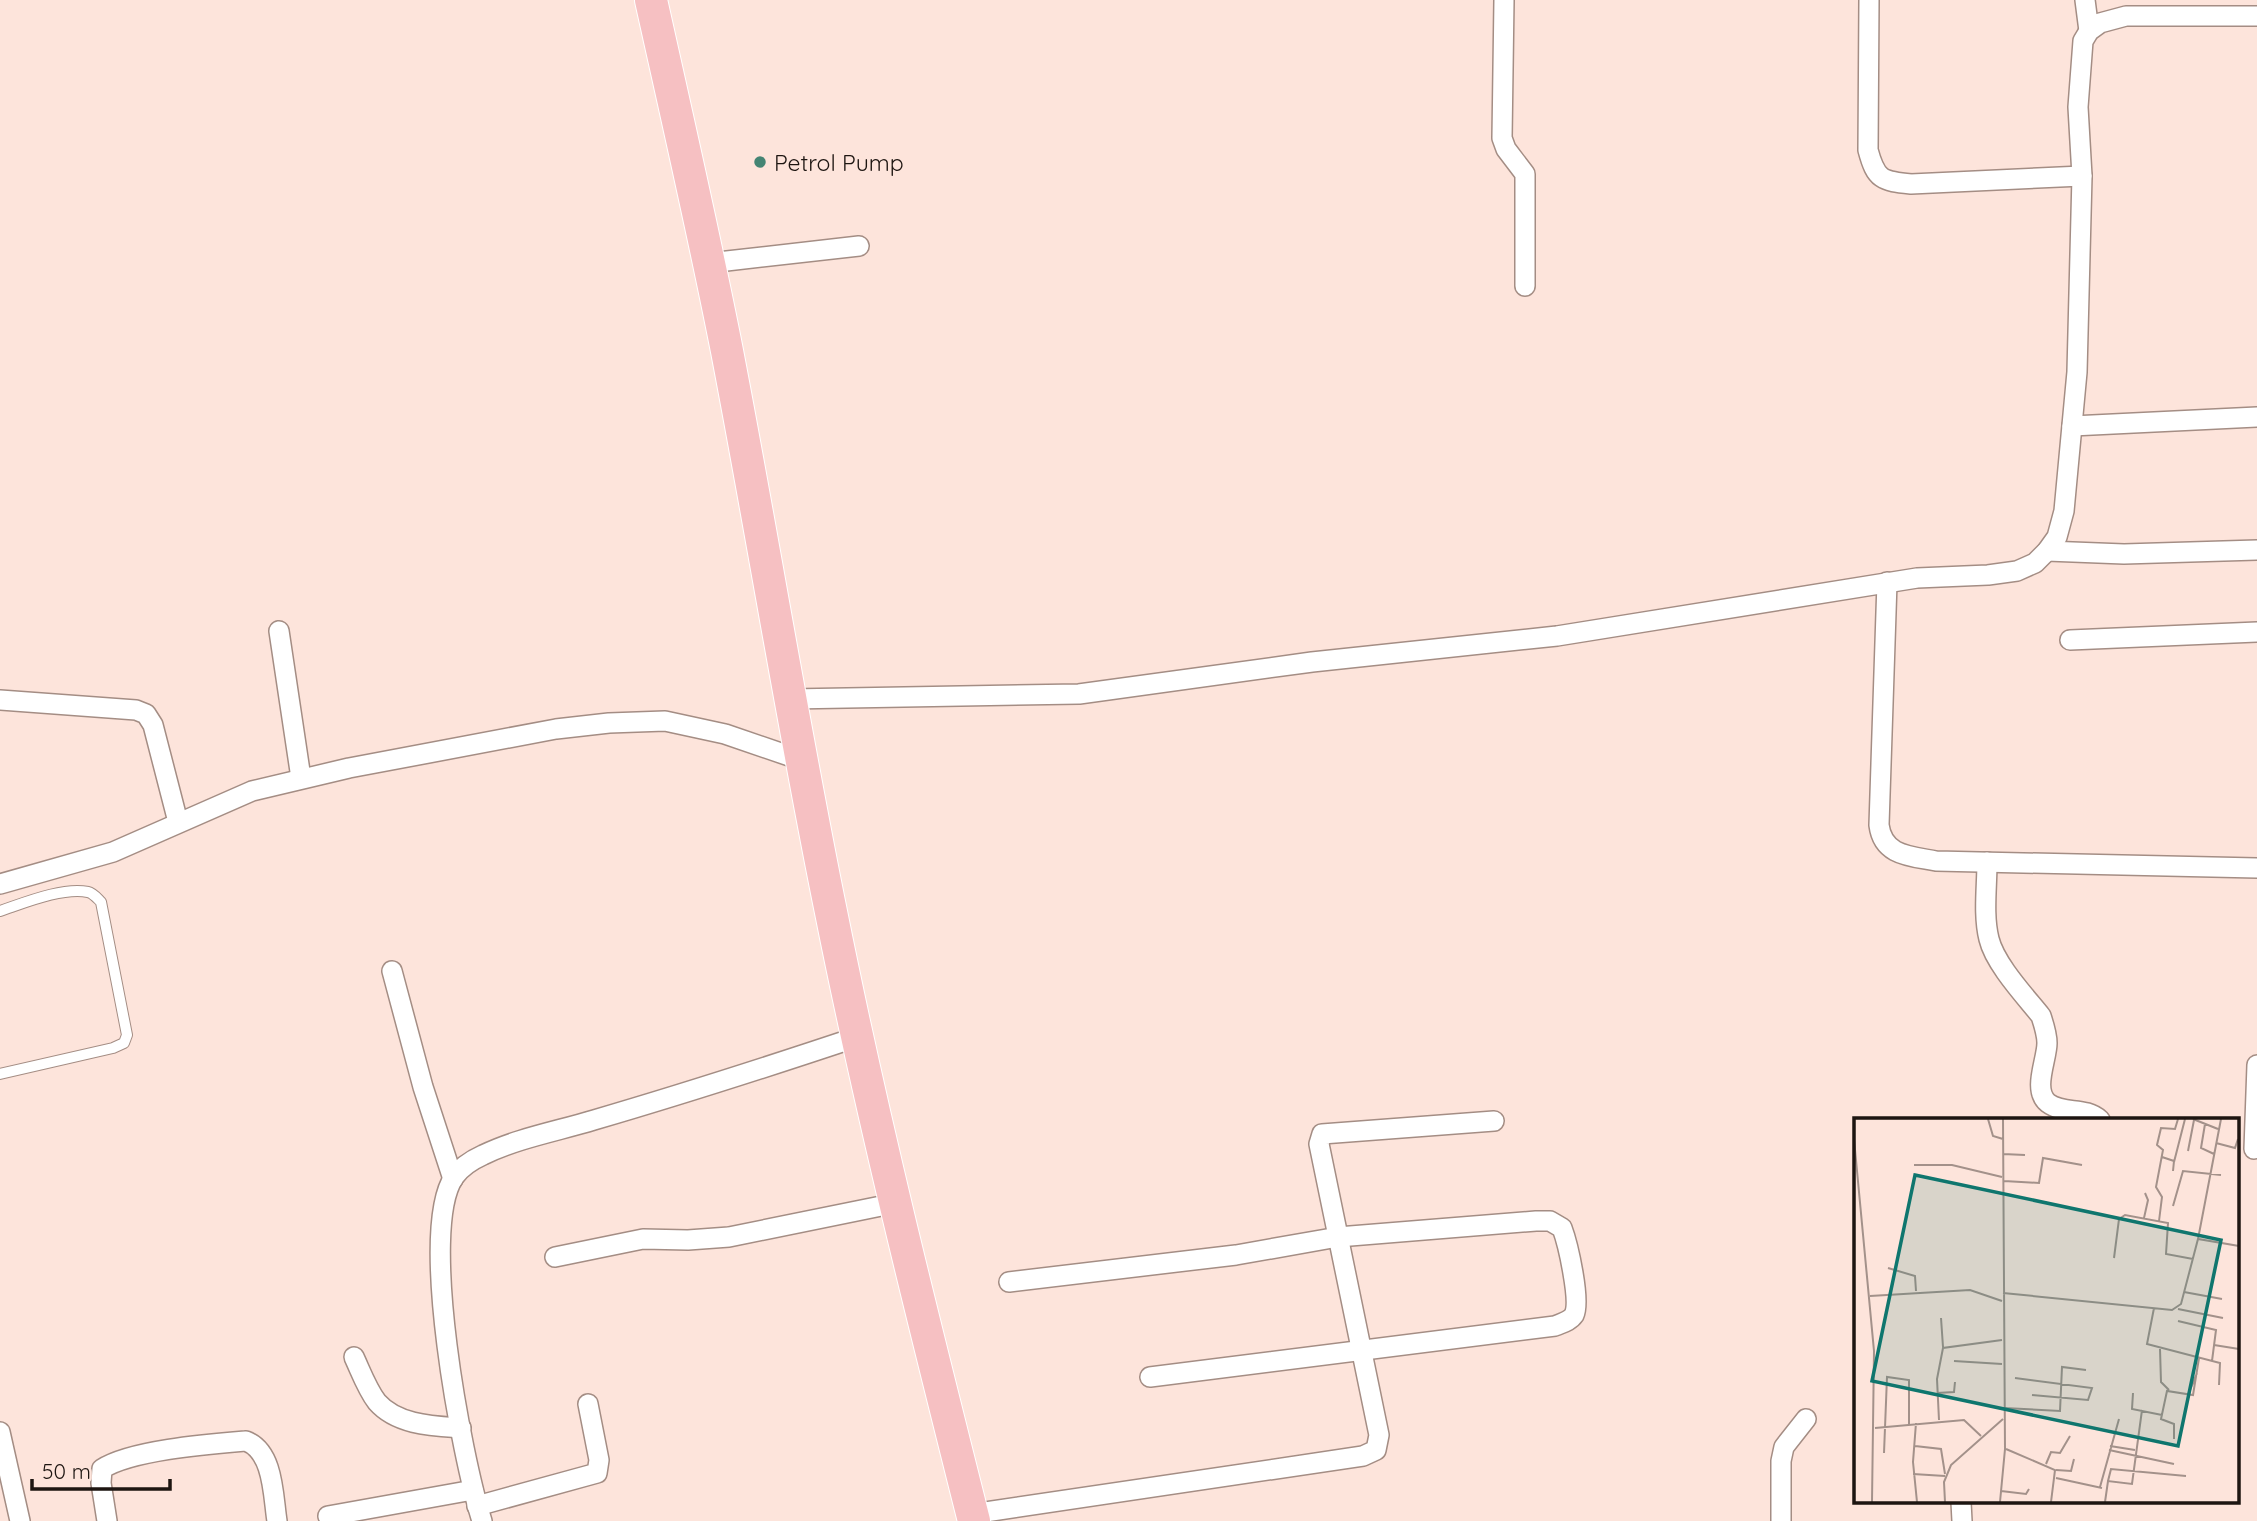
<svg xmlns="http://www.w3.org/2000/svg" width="2257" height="1521" viewBox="0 0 2257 1521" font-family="Quicksand,sans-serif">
<rect width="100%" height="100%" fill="#fde4db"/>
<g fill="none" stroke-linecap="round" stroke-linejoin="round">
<defs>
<path id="service" d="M0 911C24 903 62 887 88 892 93 893 97 898 101 902L127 1035 124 1043 113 1048 0 1074"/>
<g id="minor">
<path d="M1504 0 1502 138 1506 149 1525 174V286"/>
<path d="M1869 0 1868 150C1876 180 1882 181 1911 184L2082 176"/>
<path d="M2085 0 2089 31"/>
<path d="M709 263 859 246"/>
<path d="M2072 426 2257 417"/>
<path d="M2047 551 2124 554 2257 550"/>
<path d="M1887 582 1879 825C1883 856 1910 856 1936 861L2257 868"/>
<path d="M279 631 301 778"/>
<path d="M2070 640 2257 632"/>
<path d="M790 699 1079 694 1312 662 1557 636 1917 578 1988 575 2017 571 2035 563 2047 551 2057 537 2064 511 2077 372 2082 176 2078 107 2083 41 2089 31 2100 23 2126 16H2257"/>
<path d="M0 700 136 710 146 714 153 725 178 822"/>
<path d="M1987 862C1987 887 1983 915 1989 939 1995 964 2025 996 2041 1016 2044 1025 2047 1034 2047 1043 2047 1060 2032 1090 2048 1103 2064 1115 2085 1106 2100 1120"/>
<path d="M0 884 113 852 252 791 349 768 556 729 609 723 665 721 725 734 801 760"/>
<path d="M392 971 423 1087 453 1179"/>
<path d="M2254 1149 2257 1065"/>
<path d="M555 1257 643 1239 688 1240 729 1237 896 1203"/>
<path d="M1009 1282 1236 1255 1338 1237 1536 1221H1550L1562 1228C1568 1244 1581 1301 1574 1315 1570 1321 1562 1323 1555 1326L1150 1377"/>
<path d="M354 1357C361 1372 367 1389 377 1402 397 1425 433 1426 461 1428"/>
<path d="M0 1432 20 1521"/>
<path d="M1961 1502 1962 1521"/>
<path d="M477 1506 597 1473 599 1460 588 1404"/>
<path d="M972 1514 1363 1456 1376 1450 1379 1435 1319 1144 1322 1134 1494 1121"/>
<path d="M328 1516 473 1490"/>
<path d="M107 1521 101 1483 102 1469C131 1450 210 1444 246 1441 274 1452 273 1496 277 1521"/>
<path d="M482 1521C462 1458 418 1230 454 1177 461 1167 472 1160 483 1155 518 1138 558 1131 594 1120 683 1094 770 1066 857 1037"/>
<path d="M1781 1521V1461L1784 1447 1806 1419"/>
</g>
<path id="trunk" d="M651 0C677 117 704 234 727 351 763 538 793 726 831 912 872 1117 923 1319 974 1521"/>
</defs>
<use href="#service" stroke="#a48d84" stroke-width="12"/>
<use href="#minor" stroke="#a48d84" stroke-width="22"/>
<use href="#trunk" stroke="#fff" stroke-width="34"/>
<use href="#service" stroke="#fff" stroke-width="10"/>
<use href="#minor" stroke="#fff" stroke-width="19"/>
<use href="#trunk" stroke="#f6c0c2" stroke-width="32"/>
</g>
<circle fill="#448473" stroke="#fde4db" stroke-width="2.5" cx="760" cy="162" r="7"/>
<g text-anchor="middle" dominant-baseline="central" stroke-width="7" stroke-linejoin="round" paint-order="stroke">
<g font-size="23" fill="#1d1511" stroke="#fde4db" text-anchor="start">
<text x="774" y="162">Petrol Pump</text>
</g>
</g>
<g transform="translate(1854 1118)">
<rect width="385" height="385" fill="#fde4db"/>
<path fill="none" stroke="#a3918a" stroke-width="2" d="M134 1 139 18 149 21M339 1 364 11M351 6 347 30 360 36M0 21 20 233 18 384M362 25 381 30 384 21M334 33 340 2M149 36 171 37M308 39 320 43 319 53M320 44 331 1M60 47H98L148 59M150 63 185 65 189 40 228 47M319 88 329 53 367 57M290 100 294 82 291 75M305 103 308 79 302 69 309 32 303 27 307 10 321 11 324 1M385 111V139M344 121 367 1M260 140 265 101 271 97 314 105 312 136 339 141M34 150 61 158 62 173M330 174 368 181M149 175 318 192 327 186 344 121 385 128M16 178 116 172 148 183M300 190 293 226 366 245 365 267M324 191 369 200M87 200 89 229M324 203 362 212 358 243M360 227 385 231M306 231 307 264 315 272M100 243 148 246M161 260 238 270 234 282 178 277M83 275 100 274 101 264M279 275 278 291 308 297M334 277 343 255M150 290 206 293 208 249 232 252M85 302 83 261 89 230 148 222M62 305 59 344 63 384M21 310 110 302 127 318M320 321V306L307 301 313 273 339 277 345 240M61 328 87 331 91 356M256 328 281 332M152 331 201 352 197 384M255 332 320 346M30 335 33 259 55 262V306M192 346 197 334 206 335 216 318M202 352 217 353 220 341M59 356 91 358M202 360 248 370M254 363 257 351 332 358M246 369 265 301M147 373 172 376 175 371M91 384 90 364 97 347 149 301M146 384 151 331 149 1M251 384 254 363 278 366 288 292"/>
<path fill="#0f766e" fill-opacity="0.15" stroke="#0f766e" stroke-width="3.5" d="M61 57 367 122 324 328 18 263Z"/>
<rect width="385" height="385" fill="none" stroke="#1d1511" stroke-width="3.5"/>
</g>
<path d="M32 1479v10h138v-10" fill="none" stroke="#1d1511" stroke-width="3.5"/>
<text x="42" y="1479" font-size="21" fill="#1d1511" stroke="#fde4db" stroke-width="5" paint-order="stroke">50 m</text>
</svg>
